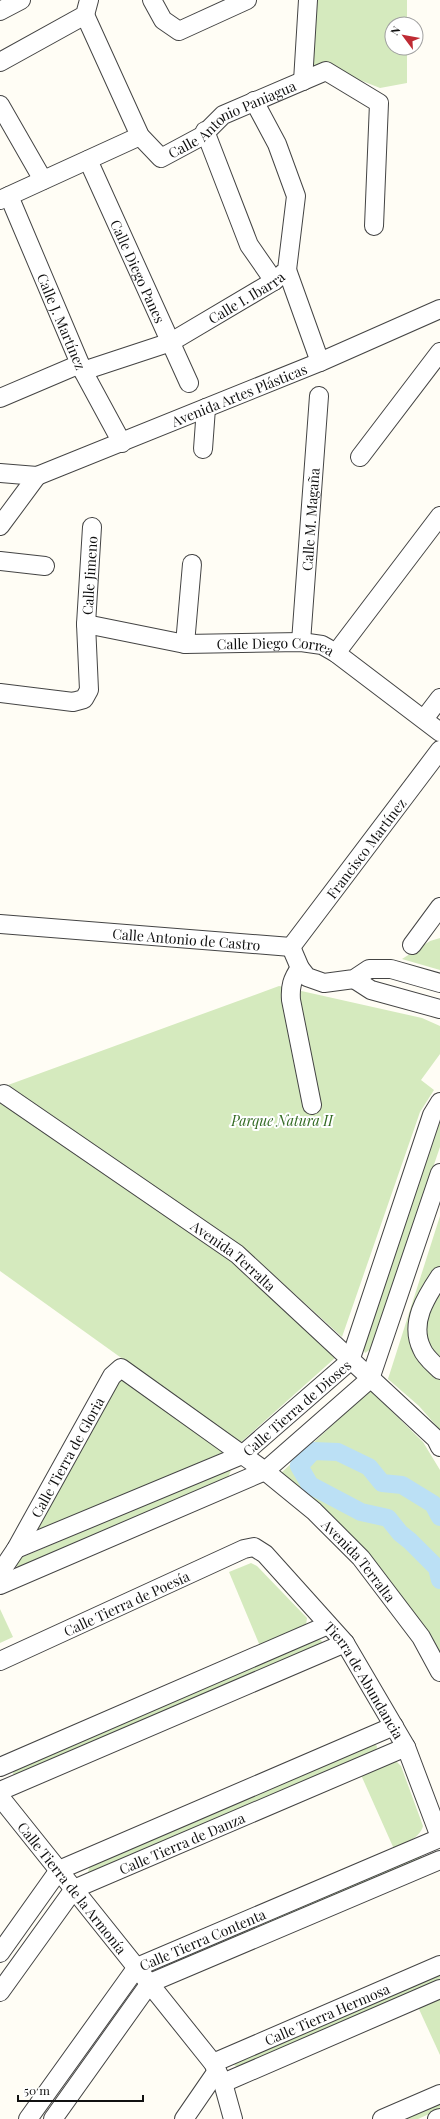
<svg xmlns="http://www.w3.org/2000/svg" width="440" height="2119" viewBox="0 0 440 2119" font-family="'Playfair Display',serif">
<rect width="100%" height="100%" fill="#fffdf5"/>
<g fill="#d5eabe">
<path d="M314 0H407V24H392V48H407V83L380 88 327 67 308 69Z"/>
<path d="M440 938V970L402 959 430 941Z"/>
<path d="M279 986 422 1018 440 1026V1054L421 1080 434 1090 420 1112 342 1337 244 1248 8 1085Z"/>
<path d="M0 1102 231 1261 335 1358 240 1443 0 1271Z"/>
<path d="M440 1120V1147L371 1349 365 1353 362 1347Z"/>
<path d="M440 1216V1430L419 1406 388 1379Z"/>
<path d="M121 1374 224 1452 34 1534Z"/>
<path d="M370 1390 423 1442 440 1470V1654C413 1609 381 1565 344 1528 324 1508 302 1491 281 1473Z"/>
<path d="M231 1470 228 1478 18 1567 12 1564 16 1560 224 1471Z"/>
<path d="M251 1563 257 1566 307 1618 306 1625 260 1646 229 1572Z"/>
<path d="M0 1609 13 1637 0 1643Z"/>
<path d="M318 1638 322 1641 321 1644 16 1776 13 1774 14 1768Z"/>
<path d="M374 1744 377 1746 376 1751 90 1873 88 1872 90 1866Z"/>
<path d="M396 1761 401 1766 423 1826C420 1838 405 1843 394 1849L361 1775Z"/>
<path d="M420 1855 422 1859 165 1968 164 1966Z"/>
<path d="M440 1973V1980L238 2067 234 2065 235 2063Z"/>
<path d="M440 1998V2055L418 2007Z"/>
<path d="M440 2103V2109L418 2119H403Z"/>
</g>
<g fill="none" stroke-linecap="round" stroke-linejoin="round">
<path stroke="#bbe0f5" stroke-width="18" d="M440 1517 433 1504 402 1485 382 1483 369 1467 338 1452 313 1451 299 1466 310 1485 361 1512 388 1518 400 1533 410 1541 437 1568 440 1580"/>
<defs>
<g id="minor">
<path d="M152 0 163 20 179 31 247 0"/>
<path d="M0 11 21 0"/>
<path id="s1" d="M85 15 140 136 161 158 202 136 223 115 326 71 379 103 374 226"/>
<path d="M0 62 85 15 89 0"/>
<path d="M303 81 308 0"/>
<path d="M0 105 43 180"/>
<path d="M205 131 249 245 274 281"/>
<path id="s2" d="M88 160 189 383"/>
<path id="s3" d="M9 196 83 371 122 443"/>
<path d="M0 200 140 136"/>
<path d="M287 270 320 362"/>
<path id="s4" d="M83 371 171 342 274 281 287 270 296 196 277 144 254 101"/>
<path d="M0 398 80 364"/>
<path d="M203 449 206 408"/>
<path d="M360 457 440 352"/>
<path id="s5" d="M0 473 37 476 320 362 440 309"/>
<path d="M0 526 37 476"/>
<path d="M0 561 45 566"/>
<path id="s6" d="M86 624 185 644 301 642 322 645 336 653 440 732"/>
<path id="s7" d="M301 642 319 396"/>
<path d="M185 644 192 564"/>
<path d="M336 653 440 516"/>
<path id="s8" d="M0 693 73 702 84 699 89 690 86 624 92 527"/>
<path d="M424 719 440 698"/>
<path id="s9" d="M0 924 291 947"/>
<path d="M412 945 440 907"/>
<path id="s10" d="M291 947 440 750"/>
<path d="M291 947 300 968 307 977 324 983 354 979 369 969H391L440 983"/>
<path d="M300 968C292 979 290 987 291 1000L312 1105"/>
<path d="M354 979 371 990 440 1009"/>
<path id="s11" d="M4 1094 237 1254 436 1439 440 1447"/>
<path d="M440 1276C426 1297 409 1323 422 1349 425 1357 434 1364 440 1370"/>
<path id="s12" d="M16 1549 242 1455 350 1361 432 1115 440 1102"/>
<path id="s13" d="M0 1573 16 1549 112 1376 121 1368 265 1471 314 1511 361 1558 421 1637 440 1672"/>
<path d="M0 1585 265 1471 370 1379 440 1173"/>
<path id="s14" d="M0 1661 244 1549 254 1547 265 1554 345 1643 406 1747 440 1837"/>
<path d="M0 1767 328 1625"/>
<path d="M0 1791 345 1643"/>
<path id="s15" d="M0 1797 213 2063 223 2083 233 2119"/>
<path d="M0 1953 59 1870 394 1726"/>
<path id="s16" d="M0 1992 74 1889 406 1747"/>
<path id="s17" d="M213 2063 440 1965"/>
<path d="M223 2083 440 1989"/>
<path id="s18" d="M28 2119 137 1967 440 1838"/>
<path d="M53 2119 150 1983 440 1860"/>
<path d="M184 2119 217 2071"/>
<path d="M382 2119 440 2094"/>
<path d="M437 2119 440 2118"/>
</g>
</defs>
<use href="#minor" stroke="#444" stroke-width="20"/>
<use href="#minor" stroke="#fff" stroke-width="18"/>
</g>
<g text-anchor="middle" dominant-baseline="central" stroke-width="4" stroke-linejoin="round" paint-order="stroke">
<g font-size="14" fill="#111" stroke="#fff">
<text stroke="none"><textPath href="#s1" startOffset="245">Calle Antonio Paniagua</textPath></text>
<text stroke="none"><textPath href="#s2" startOffset="122">Calle Diego Panes</textPath></text>
<text stroke="none"><textPath href="#s4" startOffset="180">Calle I. Ibarra</textPath></text>
<text stroke="none"><textPath href="#s3" startOffset="136">Calle J. Martínez</textPath></text>
<text stroke="none"><textPath href="#s5" startOffset="255">Avenida Artes Plásticas</textPath></text>
<text stroke="none"><textPath href="#s7" startOffset="123">Calle M. Magaña</textPath></text>
<text stroke="none"><textPath href="#s8" startOffset="210">Calle Jimeno</textPath></text>
<text stroke="none"><textPath href="#s6" startOffset="192">Calle Diego Correa</textPath></text>
<text stroke="none"><textPath href="#s10" startOffset="124">Francisco Martínez</textPath></text>
<text stroke="none"><textPath href="#s9" startOffset="187">Calle Antonio de Castro</textPath></text>
<text stroke="none"><textPath href="#s11" startOffset="281">Avenida Terralta</textPath></text>
<text stroke="none"><textPath href="#s12" startOffset="317">Calle Tierra de Dioses</textPath></text>
<text stroke="none"><textPath href="#s13" startOffset="134">Calle Tierra de Gloria</textPath></text>
<text stroke="none"><textPath href="#s13" startOffset="546">Avenida Terralta</textPath></text>
<text stroke="none"><textPath href="#s14" startOffset="139">Calle Tierra de Poesía</textPath></text>
<text stroke="none"><textPath href="#s14" startOffset="453">Tierra de Abundancia</textPath></text>
<text stroke="none"><textPath href="#s16" startOffset="244">Calle Tierra de Danza</textPath></text>
<text stroke="none"><textPath href="#s15" startOffset="116">Calle Tierra de la Armonía</textPath></text>
<text stroke="none"><textPath href="#s18" startOffset="258">Calle Tierra Contenta</textPath></text>
<text stroke="none"><textPath href="#s17" startOffset="124">Calle Tierra Hermosa</textPath></text>
</g>
<g font-size="14" font-style="italic" fill="#316921" stroke="#fff">
<text x="282" y="1120">Parque Natura II</text>
</g>
</g>
<g transform="translate(404 36) rotate(302)"><circle r="19" fill="#ffffff" stroke="#a0a0a0"/>
<path d="M0-3L7 15L0 10L-7 15Z" fill="#bf2b34"/>
<text y="-6" font-size="11" font-weight="bold" text-anchor="middle" fill="#111111">N</text>
</g>
<path d="M18 2095v6h125v-6" fill="none" stroke="#111111" stroke-width="2"/>
<text x="24" y="2095" font-size="12" fill="#111111" stroke="#ffffff" stroke-width="3" paint-order="stroke">50 m</text>
</svg>
